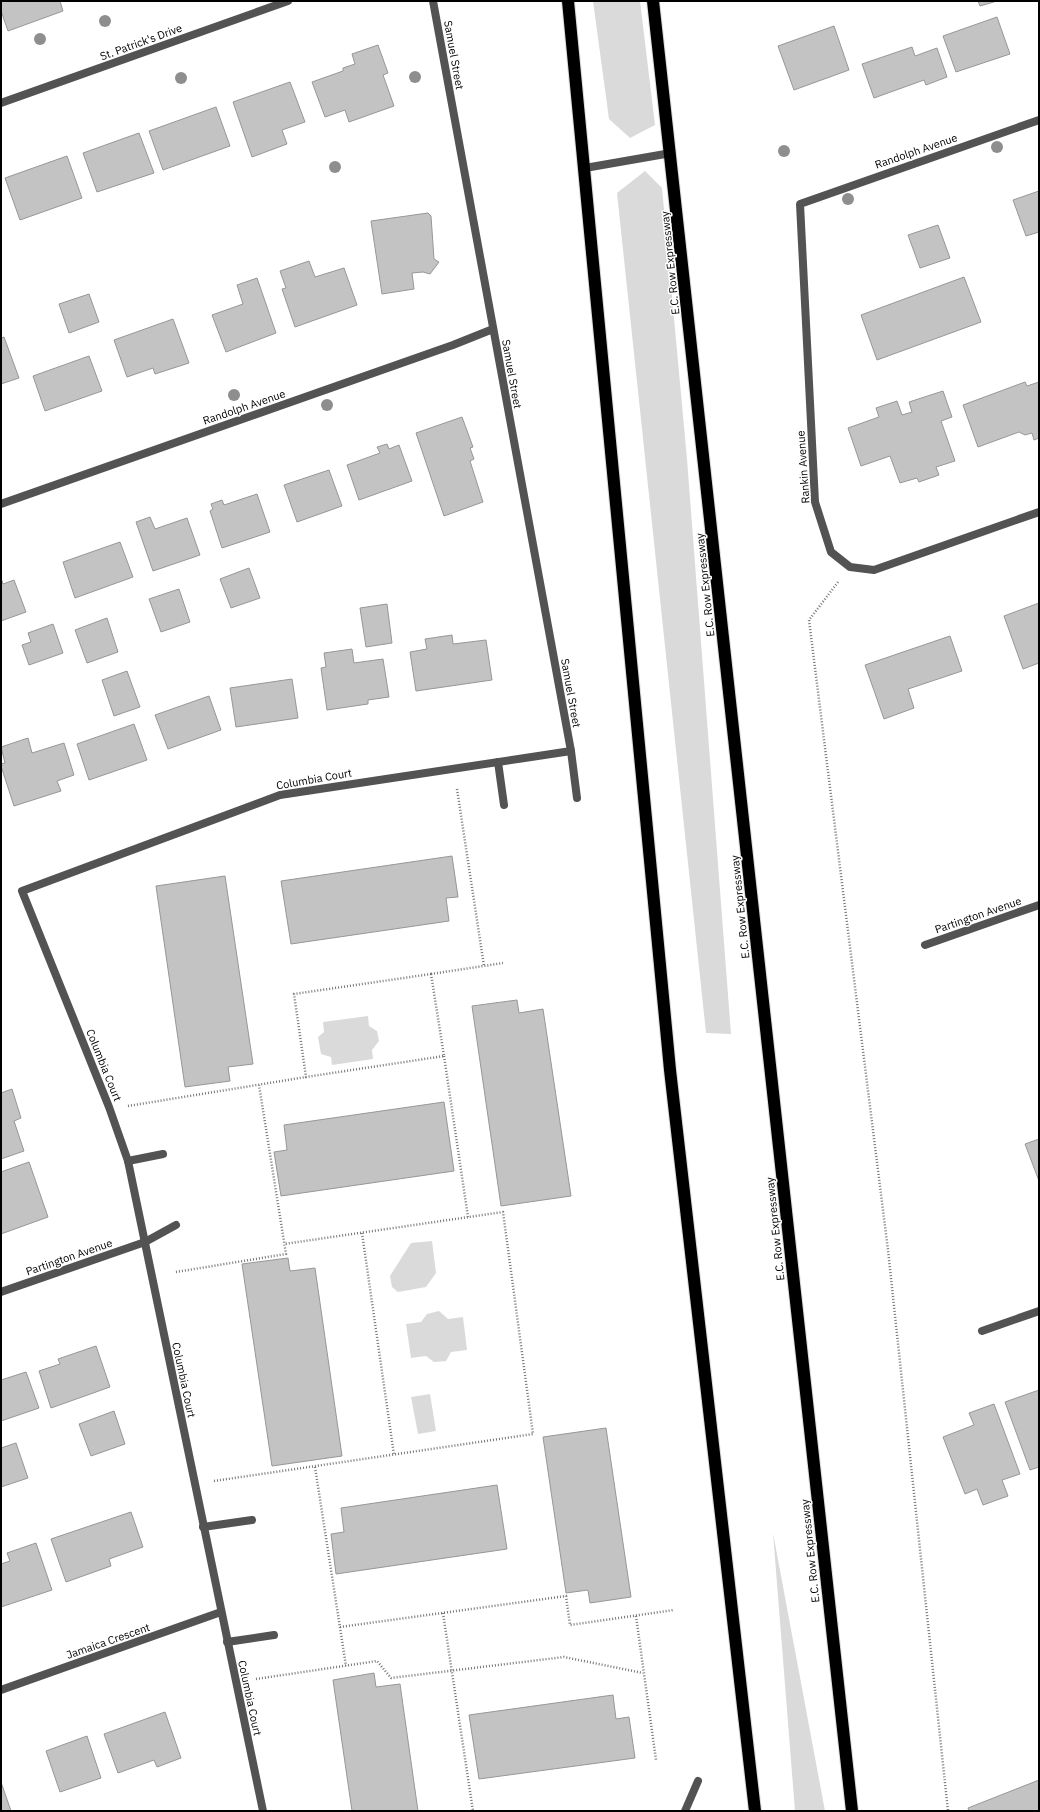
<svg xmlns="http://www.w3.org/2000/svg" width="1040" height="1812" viewBox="0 0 1040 1812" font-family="'IBM Plex Sans',sans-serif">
<rect width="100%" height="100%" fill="#fff"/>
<g fill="#dadada">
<path d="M593 1H640L655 125 630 138 609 119Z"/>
<path d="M645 171 662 188 687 459 731 1034 706 1033 617 193Z"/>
<path d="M368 1016 369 1026 377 1031 379 1041 372 1050 373 1059 332 1065 331 1057 321 1054 318 1037 324 1032 323 1022Z"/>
<path d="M432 1241 436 1273 426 1287 398 1292 392 1287 390 1276 411 1243Z"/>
<path d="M439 1311 448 1319 463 1317 467 1350 451 1352 446 1361 434 1362 426 1356 411 1358 406 1324 421 1322 427 1314Z"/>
<path d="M430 1394 436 1431 418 1434 411 1397Z"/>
<path d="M773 1533 825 1811H795Z"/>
</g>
<g fill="#c3c3c3" stroke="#979797">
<path d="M1 1H60L63 11 8 31 1 11Z"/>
<path d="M978 1H997L980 6Z"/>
<path d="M997 17 1010 54 956 72 943 36Z"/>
<path d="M834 26 849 70 794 90 778 46Z"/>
<path d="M378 45 388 73 383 75 394 106 349 122 345 110 325 117 312 82 343 71V68L355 64 352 54Z"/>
<path d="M912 47 915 56 937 48 947 77 926 85 924 80 874 98 862 64Z"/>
<path d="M290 82 305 122 282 130 287 144 252 157 233 102Z"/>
<path d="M216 107 230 146 163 170 149 131Z"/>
<path d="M139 133 154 173 97 192 83 153Z"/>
<path d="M67 156 82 198 20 220 5 178Z"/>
<path d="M1039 191V232L1026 236 1013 200Z"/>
<path d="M428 213 431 216 434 259 439 262 430 274 423 272 412 273 414 289 382 294 371 221Z"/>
<path d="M938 225 950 258 920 268 908 235Z"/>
<path d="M309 261 315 277 344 268 357 305 295 327 282 289 286 288 280 271Z"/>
<path d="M964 277 981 322 877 360 861 315Z"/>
<path d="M257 278 276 333 226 352 212 315 243 304 237 285Z"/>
<path d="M89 294 99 322 69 333 59 304Z"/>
<path d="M173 319 189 363 155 374 153 368 127 377 114 340Z"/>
<path d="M4 337 19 378 1 384V338Z"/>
<path d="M89 356 102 391 45 411 33 376Z"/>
<path d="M1025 382 1027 386 1039 382V438L1034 440 1032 433 1025 435 1019 432 978 447 963 405Z"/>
<path d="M943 391 952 417 941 421 955 461 936 467 939 475 919 482 917 478 900 483 890 456 861 466 848 428 879 417 876 408 897 401 902 415 912 412 909 402Z"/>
<path d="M462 417 473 447 470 448 474 459 470 461 483 502 444 516 416 433Z"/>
<path d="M387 444 389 449 399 445 412 481 359 500 347 465 380 453 377 447Z"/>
<path d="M329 470 342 506 297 522 284 485Z"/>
<path d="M257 494 270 532 222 548 210 511 213 509 211 504 222 500 224 505Z"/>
<path d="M150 517 155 529 187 518 200 555 153 571 136 522Z"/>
<path d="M120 542 133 577 75 598 63 562Z"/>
<path d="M249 568 260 598 231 608 220 579Z"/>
<path d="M1 578 3 584 14 580 26 612 1 621Z"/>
<path d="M179 589 190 622 161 632 149 599Z"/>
<path d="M1039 603V663L1023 669 1004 616Z"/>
<path d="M387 604 392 643 366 647 360 608Z"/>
<path d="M107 618 118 652 87 663 75 630Z"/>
<path d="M53 624 63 653 29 665 22 645 31 642 28 633Z"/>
<path d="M452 635 453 644 486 640 492 680 416 691 410 652 427 649 425 639Z"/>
<path d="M950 636 962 671 908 689 914 708 884 719 865 665Z"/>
<path d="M352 649 354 663 383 659 389 697 368 700V704L327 710 321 668 326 667 324 653Z"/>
<path d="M127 671 140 707 114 716 102 680Z"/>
<path d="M292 679 298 718 236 727 230 688Z"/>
<path d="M209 696 221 730 168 749 155 715Z"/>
<path d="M134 724 147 760 89 780 77 744Z"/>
<path d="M28 738 32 753 64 743 74 775 57 781 61 791 14 806 1 766V764L5 763 1 747Z"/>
<path d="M452 856 458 897 446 898 449 921 291 944 281 881Z"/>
<path d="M225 876 253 1064 228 1067 230 1081 185 1087 156 886Z"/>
<path d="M517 1000 519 1013 543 1009 571 1196 501 1206 472 1006Z"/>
<path d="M12 1089 21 1118 14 1121 24 1151 1 1159V1093Z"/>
<path d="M444 1102 454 1171 281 1196 274 1152 287 1150 284 1125Z"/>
<path d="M1039 1139V1181L1025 1144Z"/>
<path d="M29 1162 48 1217 1 1234V1172Z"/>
<path d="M288 1258 290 1271 315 1268 342 1456 272 1466 242 1264Z"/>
<path d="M96 1346 110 1387 51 1408 39 1371 60 1364 58 1359Z"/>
<path d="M26 1372 39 1408 1 1421V1380Z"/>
<path d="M1039 1390V1467L1030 1470 1005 1402Z"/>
<path d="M994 1404 1020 1474 1002 1480 1008 1496 983 1505 977 1489 965 1494 943 1437 974 1425 969 1413Z"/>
<path d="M114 1411 125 1444 91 1456 79 1424Z"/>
<path d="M606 1428 631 1597 590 1603 588 1590 566 1593 543 1437Z"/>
<path d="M16 1443 28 1478 1 1487V1448Z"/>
<path d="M497 1485 507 1549 336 1574 331 1534 344 1532 341 1508Z"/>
<path d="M131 1512 143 1547 109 1559 111 1566 66 1582 51 1539Z"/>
<path d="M36 1543 52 1590 1 1607V1564L10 1561 7 1553Z"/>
<path d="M374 1673 376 1687 400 1684 418 1811H352L333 1680Z"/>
<path d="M613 1695 616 1719 629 1717 635 1758 479 1779 469 1715Z"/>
<path d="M165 1712 181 1758 157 1767 154 1760 118 1773 104 1734Z"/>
<path d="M87 1736 101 1778 60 1792 46 1751Z"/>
<path d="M1039 1780V1811H969L968 1808Z"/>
<path d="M1 1782 11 1811H1Z"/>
</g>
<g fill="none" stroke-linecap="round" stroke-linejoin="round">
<defs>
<g id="motorway">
<path d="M568 1 670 1070 755 1811"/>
<path d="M653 1 852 1811"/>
</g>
</defs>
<use href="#motorway" stroke="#dbdbdb" stroke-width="14"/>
<g stroke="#757575" stroke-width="2.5" stroke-dasharray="1 2" stroke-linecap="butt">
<path d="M838 582 809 620 888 1250 948 1811"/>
<path d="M457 789 484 966"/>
<path d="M431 974 444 1056 306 1077 294 994Z"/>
<path d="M431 974 503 963"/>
<path d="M444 1056 468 1217"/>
<path d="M128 1106 306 1077"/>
<path d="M362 1233 394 1455"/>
<path d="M176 1272 286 1254 259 1085"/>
<path d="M315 1467 346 1666"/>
<path d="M214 1481 533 1434 503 1212 284 1244"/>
<path d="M443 1613 473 1811"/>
<path d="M636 1616 656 1760"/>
<path d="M340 1627 566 1596 570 1625 674 1610"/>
<path d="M256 1679 377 1661 391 1678 564 1657 643 1673"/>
</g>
<g stroke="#535353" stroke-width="8">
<path d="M585 168 671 153"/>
<path d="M571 751 577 798"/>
<path d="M498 762 504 805"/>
<path d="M128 1161 163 1154"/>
<path d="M145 1242 176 1225"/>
<path d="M203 1527 252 1520"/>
<path d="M227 1642 274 1635"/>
<path d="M685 1811 698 1781"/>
</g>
<g stroke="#535353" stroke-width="8">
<path d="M1 103 288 1"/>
<path d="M1039 120 800 204 815 502 831 552 850 567 874 570 1039 512"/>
<path d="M1 504 453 345 493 329"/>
<path d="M925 945 1039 905"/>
<path d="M1 1292 145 1242"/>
<path d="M982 1331 1039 1311"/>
<path d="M1 1690 221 1612"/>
<path d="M263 1811 128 1161 109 1107 22 891 280 795 571 751 433 1"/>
</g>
<use href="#motorway" stroke="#000" stroke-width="12"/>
</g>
<g fill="#8e8e8e">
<circle cx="105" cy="21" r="6"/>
<circle cx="40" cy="39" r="6"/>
<circle cx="415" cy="77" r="6"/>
<circle cx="181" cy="78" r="6"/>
<circle cx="997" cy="147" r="6"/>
<circle cx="784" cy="151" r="6"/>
<circle cx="335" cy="167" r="6"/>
<circle cx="848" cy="199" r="6"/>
<circle cx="234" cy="395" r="6"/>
<circle cx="327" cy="405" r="6"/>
</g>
<g text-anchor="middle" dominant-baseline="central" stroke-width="3" stroke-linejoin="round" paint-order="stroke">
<g font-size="11" fill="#000" stroke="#fff">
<text transform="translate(141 42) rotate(-20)">St. Patrick's Drive</text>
<text transform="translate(454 55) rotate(80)">Samuel Street</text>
<text transform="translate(916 151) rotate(-19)">Randolph Avenue</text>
<text transform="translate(670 263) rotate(-96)">E.C. Row Expressway</text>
<text transform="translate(512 374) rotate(80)">Samuel Street</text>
<text transform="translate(244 407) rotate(-19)">Randolph Avenue</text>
<text transform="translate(803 467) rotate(-94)">Rankin Avenue</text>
<text transform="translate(705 585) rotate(-96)">E.C. Row Expressway</text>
<text transform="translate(571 693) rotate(80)">Samuel Street</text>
<text transform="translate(314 779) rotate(-10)">Columbia Court</text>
<text transform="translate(740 907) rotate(-96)">E.C. Row Expressway</text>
<text transform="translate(978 915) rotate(-19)">Partington Avenue</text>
<text transform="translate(104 1065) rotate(68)">Columbia Court</text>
<text transform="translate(775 1229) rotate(-96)">E.C. Row Expressway</text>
<text transform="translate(69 1257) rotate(-19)">Partington Avenue</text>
<text transform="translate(184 1380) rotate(78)">Columbia Court</text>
<text transform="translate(810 1551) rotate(-96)">E.C. Row Expressway</text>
<text transform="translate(108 1641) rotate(-19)">Jamaica Crescent</text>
<text transform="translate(250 1698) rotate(78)">Columbia Court</text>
</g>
</g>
<rect width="1040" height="1812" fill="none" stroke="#000000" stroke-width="4"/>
</svg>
